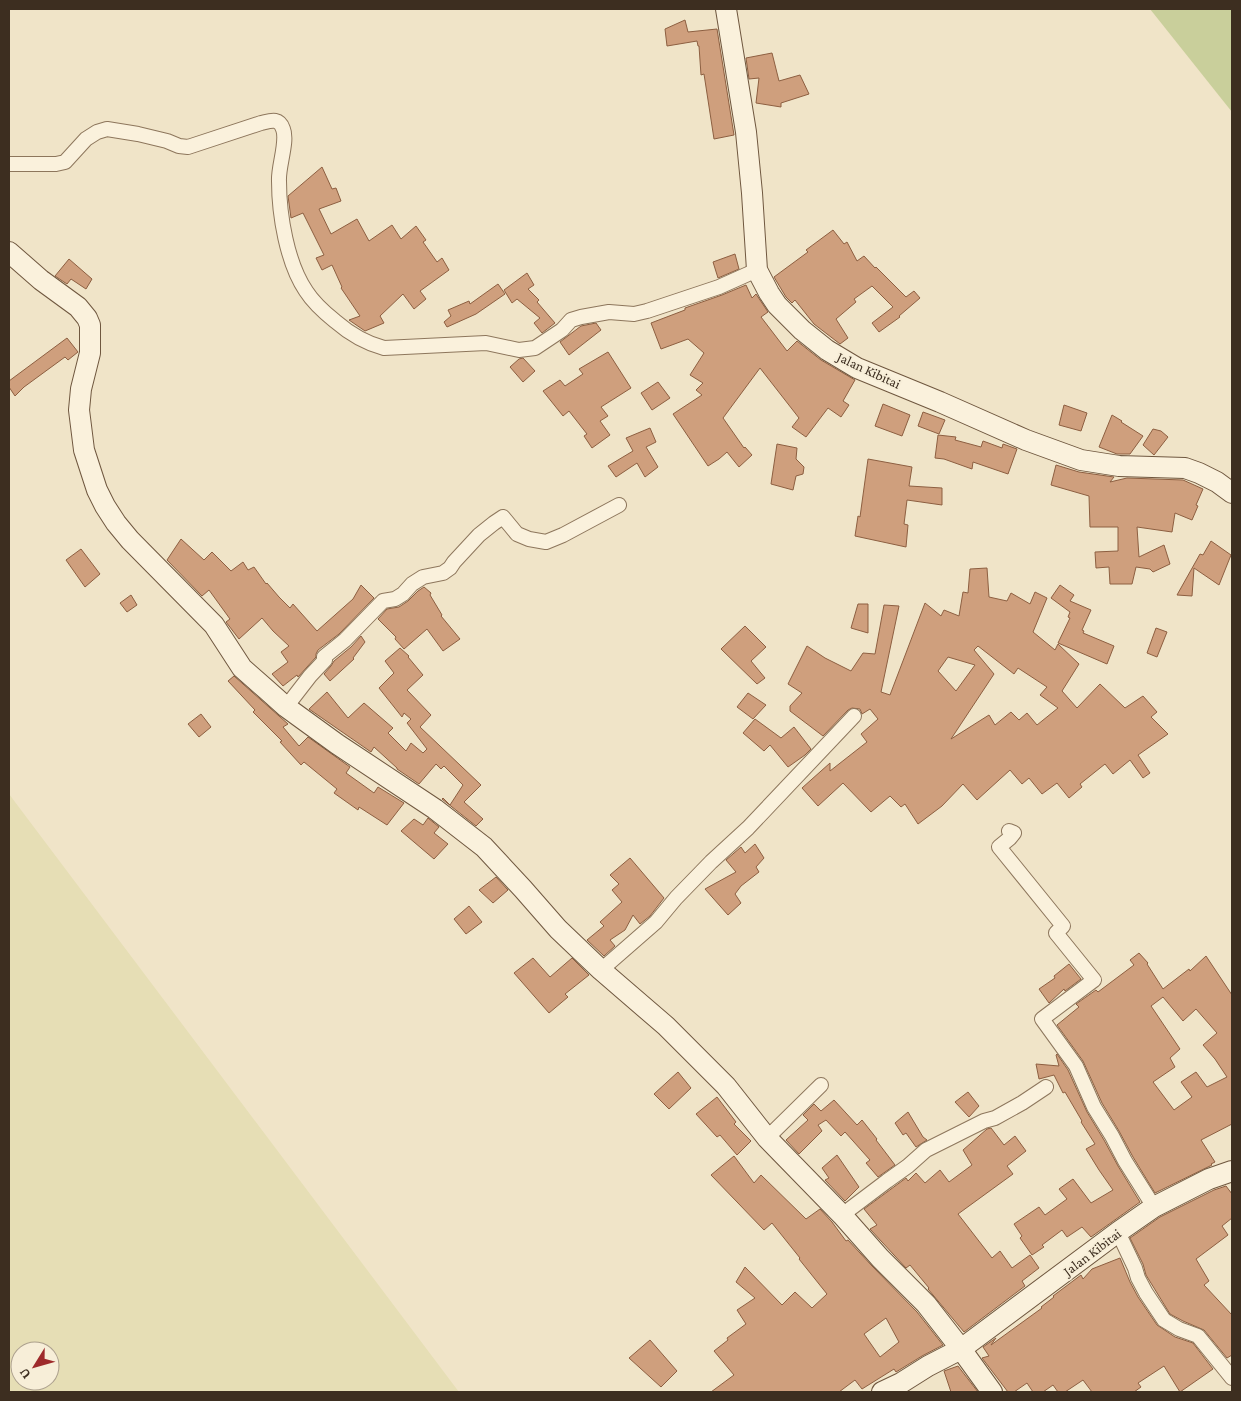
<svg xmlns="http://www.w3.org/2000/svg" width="1241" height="1401" viewBox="0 0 1241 1401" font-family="'Crimson Pro',serif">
<rect width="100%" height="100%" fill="#f0e4c8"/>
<path fill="#e6deb5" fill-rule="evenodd" d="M9 794 459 1392H9ZM20 1351H50V1381H20Z"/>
<path fill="#c9cf9b" d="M1150 9H1232V112Z"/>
<g fill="#cf9f7d" stroke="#8d5f41" fill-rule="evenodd">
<path d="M685 20 688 32 717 29 734 135 714 139 704 74 701 75 699 46H698L697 41 667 46 665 29Z"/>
<path d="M772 53 779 81 800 75 809 94 781 103V107L756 103 759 78 749 79 746 58Z"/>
<path d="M322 167 332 189 336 188 341 201 319 209 331 234 357 219 369 241 392 225 401 239 416 226 426 240 423 242 437 262 442 258 449 270 420 291 426 299 414 309 403 294 380 316 384 323 365 331 349 320 360 316 341 288 342 287 332 265 322 270 316 258 324 255 303 213 291 218 288 196Z"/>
<path d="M833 230 844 244 847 242 857 261 864 256 875 268 876 267 906 297 914 291 920 298 899 316 900 317 879 332 872 323 893 307 872 286 854 299 856 302 836 319 848 338 840 344 814 324 795 300 792 303 786 297 774 277 808 252 806 250Z"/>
<path d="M735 254 739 269 718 278 713 262Z"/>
<path d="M69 259 92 279 86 289 71 279 67 284 55 276Z"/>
<path d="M527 273 534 285 528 289 539 300 537 302 555 323 542 333 534 323 540 318 517 299 512 303 504 290Z"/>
<path d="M498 284 505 294 476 314 447 327 444 322 451 316 448 310 469 301 470 304Z"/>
<path d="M746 285 752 298 756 294 768 312 761 317 787 351 797 341 821 360 855 380 843 401 849 405 841 417 828 408 806 437 792 427 799 418 760 368 723 418 744 448 745 447 752 455 739 467 727 452 719 459 708 466 673 414 702 395 696 390 703 383 690 375 704 353 688 339 661 349 651 323 685 310V308L722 295Z"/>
<path d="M596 323 601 330 569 355 560 342 581 326Z"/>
<path d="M67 338 78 352 68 360 65 357 24 387 15 396 9 387V381Z"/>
<path d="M608 352 631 388 601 407 608 416 600 421 610 435 592 448 584 436 587 434 569 411 563 416 543 391 560 380 565 386 583 374 579 369Z"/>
<path d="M523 358 535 371 523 382 510 367 519 359Z"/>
<path d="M658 382 670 398 652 410 641 393Z"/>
<path d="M883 404 910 415 902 436 875 426Z"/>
<path d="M1064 405 1087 413 1081 431 1059 425Z"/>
<path d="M923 412 945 420 939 434 918 426Z"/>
<path d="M1112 415 1122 421 1121 422 1143 436 1130 454H1117L1099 447Z"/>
<path d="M650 428 656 442 646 447 658 467 645 477 637 463 616 477 608 466 633 451 626 438Z"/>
<path d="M1153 429 1161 431 1168 437 1154 455 1143 445Z"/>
<path d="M938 435 956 437 955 440 981 447 983 441 1002 448 1003 444 1017 449 1008 474 973 462 972 469 944 459 935 458Z"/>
<path d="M777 444 797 448 796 459 804 467 803 474 796 476 793 490 771 484Z"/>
<path d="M868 459 912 467 909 486 942 488V505L907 500 904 524 908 525 906 547 855 536 858 516 860 517Z"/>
<path d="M1056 465 1079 472 1114 477 1110 482 1127 478 1183 480 1203 489 1196 505 1198 506 1192 520 1175 513 1172 532 1137 527 1139 557 1164 545 1170 564 1153 572 1150 569 1136 567 1132 584H1110L1109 567 1096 568 1095 552 1118 551V527H1090L1089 496 1051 485Z"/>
<path d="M181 539 204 560 212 552 231 571 243 562 248 570 254 567 266 584 267 583 279 597 290 608 293 604 317 631 353 599 361 585 374 598 339 634 318 650 316 654V657L298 677 297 675 283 686 272 674 288 662 281 652 289 646 273 631 262 618 239 639 226 622 230 619 209 590 202 596 167 560Z"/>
<path d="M1211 541 1231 555 1219 585 1194 568 1192 596 1177 595 1200 554 1203 555Z"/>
<path d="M81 549 100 574 85 587 66 560Z"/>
<path d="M987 568 989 597 1007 601 1011 593 1030 604 1035 592 1047 598 1033 632 1055 650 1058 644 1079 664 1062 691 1077 708 1100 684 1125 708 1143 696 1157 712 1151 717 1168 734 1138 755 1150 773 1143 778 1130 760 1113 774 1105 764 1080 784 1082 787 1069 798 1057 783 1042 794 1029 778 1022 784 1010 770 977 800 963 784 942 806 918 824 905 804 901 807 890 796 871 812 843 783 818 806 802 788 830 763V771L867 742 861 734 878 719 870 709 862 714 860 709 852 708 848 710 823 736 790 711V706L802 693 788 684 807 646 825 658 851 671 863 653 875 654 884 605 899 606 881 692 890 695 925 603 941 616 944 610 959 616 963 592 968 593 970 569ZM978 646 1014 674 1018 668 1047 687 1040 695 1058 708 1037 725 1027 713 1019 720 1011 712 995 725 989 715 951 739 994 674 974 650ZM948 657 975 665 956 691 938 671Z"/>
<path d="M1060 585 1074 595 1070 601 1091 610 1082 630 1084 631 1083 633 1114 646 1107 664 1058 643 1070 618 1068 617 1070 612 1051 598Z"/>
<path d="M424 587 431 593 430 595 442 615 441 616 460 639 443 651 427 629 404 649 395 639 396 637 378 619 387 609 399 607 408 601 418 591Z"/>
<path d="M131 595 137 605 127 612 120 603Z"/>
<path d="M858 604H868V633L851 628Z"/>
<path d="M745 626 766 647 751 661 765 678 757 684 721 649Z"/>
<path d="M1156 628 1167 632 1157 657 1147 653Z"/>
<path d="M361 636 365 642 353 658 354 659 330 681 324 674 331 666 334 661 351 647Z"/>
<path d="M400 648 409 656 408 657 423 675 407 690 431 715 420 727 481 785 464 802 483 819 476 826 442 799 443 798 450 805 463 785 444 766 441 769 436 764 419 784 397 769V768L374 747 371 752 309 709 327 692 348 718 364 703 393 728 388 733 406 751 411 743 423 753 427 749 407 723 411 719 404 713 402 717 379 688 394 673 385 661Z"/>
<path d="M234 676 288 724 283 727 299 746 308 737 350 767 346 773 374 793 378 787 404 803 387 825 359 807 358 810 334 793 337 789 304 762 301 765 280 742 282 741 253 712 255 710 228 681Z"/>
<path d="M748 693 766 705 753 719 737 707Z"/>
<path d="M201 714 211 727 199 737 188 724Z"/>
<path d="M755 719 781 738 794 727 811 749 805 755 788 767 770 745 764 751 743 733Z"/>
<path d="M428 818 439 827 434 833 448 844 434 859 401 831 414 819 423 825Z"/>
<path d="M755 844 764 858 756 867 759 872 741 886 735 894 741 903 728 915 705 889 736 872 726 860 741 847 745 853Z"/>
<path d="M630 858 664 898 650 916 640 924 633 915 625 930 610 940 615 946 604 956 587 940 604 926 600 922 622 902 612 890 619 884 610 875Z"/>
<path d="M496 877 508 890 493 903 479 890Z"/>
<path d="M469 906 482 922 466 934 454 919Z"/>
<path d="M1139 953 1148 963 1147 964 1163 989 1189 969 1190 971 1206 956 1232 995V1124L1201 1140 1215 1162 1211 1164 1212 1165 1155 1193 1133 1157 1119 1131 1102 1103 1083 1061 1057 1025 1079 1007 1076 1004 1096 990 1098 992 1134 965 1130 960ZM1163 997 1183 1021 1196 1009 1217 1033 1203 1045 1215 1059 1227 1077 1207 1087 1196 1072 1181 1082 1192 1097 1174 1110 1153 1082 1175 1067 1170 1058 1180 1049 1151 1006Z"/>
<path d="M533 958 550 977 572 958 589 975 565 994 568 997 549 1013 514 973Z"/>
<path d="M1069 964 1081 979 1065 991 1064 989 1049 1003 1039 989 1055 978 1054 976Z"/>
<path d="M1057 1054 1068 1070 1087 1112 1104 1140 1118 1166 1140 1202 1091 1237 1082 1227 1067 1237 1062 1230 1042 1245 1044 1247 1032 1255 1020 1238 1022 1236 1014 1224 1039 1207 1045 1215 1067 1199 1059 1189 1073 1179 1091 1203 1113 1190 1099 1170 1086 1149 1095 1144 1081 1122 1082 1121 1065 1092 1063 1093 1054 1075 1039 1079 1036 1064 1059 1066 1056 1055Z"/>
<path d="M678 1072 691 1088 669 1109 654 1094Z"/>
<path d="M968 1092 979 1106 969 1117 955 1102Z"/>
<path d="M717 1097 736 1122 734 1124 751 1141 737 1155 720 1135 717 1137 696 1114Z"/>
<path d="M834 1100 857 1125 862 1120 877 1139 876 1140 895 1165 878 1177 866 1163 870 1160 845 1132 841 1136 826 1120 818 1125 822 1131 799 1154 786 1140 808 1120 803 1115 814 1104 821 1111Z"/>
<path d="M908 1112 923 1137 927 1140 916 1147 906 1133 903 1135 895 1123Z"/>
<path d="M991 1128 1004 1145 1015 1136 1026 1151 1007 1166 1013 1174 958 1214 992 1258 1000 1251 1012 1268 1030 1255 1039 1268 1022 1281 1025 1286 964 1332 928 1289 929 1288 910 1265 906 1268 870 1229 877 1225 864 1209 906 1178 908 1181 916 1173 925 1183 940 1170 949 1182 972 1165 963 1150 987 1129Z"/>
<path d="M837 1155 859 1187 845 1201 825 1180 829 1178 822 1168Z"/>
<path d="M734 1156 754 1183 761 1175 806 1219 820 1209 832 1222 846 1241 848 1240 872 1266 917 1312 943 1345 922 1356 896 1372 894 1369 862 1389 855 1380 839 1392H711L734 1375 714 1351 728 1340 727 1338 746 1324 737 1310 755 1298 736 1282 745 1267 782 1305 795 1292 812 1308 827 1294 799 1259 800 1258 772 1223 764 1230 711 1175ZM886 1318 899 1342 880 1357 864 1334Z"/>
<path d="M1226 1186 1232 1194V1218L1222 1226 1228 1235 1196 1259 1209 1281 1204 1285 1232 1315V1355L1227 1358 1204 1330 1183 1321 1170 1314 1146 1275 1143 1264 1130 1238 1160 1217 1214 1190Z"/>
<path d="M1120 1258 1130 1282 1138 1297 1157 1325 1175 1337 1193 1343 1213 1369 1180 1392 1164 1366 1138 1383 1141 1387 1134 1392H1092L1083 1380 1065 1392H1058L1053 1385 1043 1392H1033L1027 1383 1014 1392H1008L982 1358 989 1356 983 1347 996 1338 991 1345 1042 1308 1041 1307 1054 1297 1053 1296 1081 1275 1083 1279 1092 1269Z"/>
<path d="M650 1340 677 1371 661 1387 629 1358Z"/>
<path d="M958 1366 978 1392H951L944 1371Z"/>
</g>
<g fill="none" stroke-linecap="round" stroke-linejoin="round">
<defs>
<g id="street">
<path d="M9 164H56L65 162 86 139 97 132 107 129 138 134 167 141 179 146 188 147 261 123C270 121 279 117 283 129 288 141 278 167 279 181 279 215 287 263 306 291 313 302 325 313 335 321 350 334 365 343 384 348L486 343 519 350 535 348 562 330 571 320 581 317 609 312 634 314 647 311 719 287 757 270"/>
<path d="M286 707 310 676 325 660 324 657 345 640 383 601 395 599 403 594 412 584 423 577 443 573 450 568 454 562 479 535 494 523 503 517 517 534 529 539 546 542 563 535 619 505"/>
<path d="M1009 831 1014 833 1010 838 999 847 1063 926 1056 933 1094 980 1042 1019 1076 1066 1094 1107 1112 1136 1125 1161 1154 1207"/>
<path d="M601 970 656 922 676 898 711 862 748 828 854 716"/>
<path d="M767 1138 821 1085"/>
<path d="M842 1215 887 1181 908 1166 926 1150 984 1121 995 1118 1022 1103 1046 1087"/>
<path d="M1118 1232 1135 1268 1138 1278 1146 1293 1164 1320 1179 1329 1198 1336 1232 1378"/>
</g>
<g id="secondary">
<path d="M726 9 746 132 752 193 757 270 769 293 777 305 802 330 827 350 857 368 940 402 1026 440 1081 460 1119 466 1185 468 1199 473 1217 482 1232 493"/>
<path d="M9 252 41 280 78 307 87 318 90 325V353L81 389 79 410 84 450 97 490 105 506 116 523 130 540 214 625 242 668 267 690 286 707 337 744 435 809 484 847 523 889 558 929 601 970 666 1026 726 1086 767 1138 842 1215 880 1258 926 1304 961 1349 992 1392"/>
<path d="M882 1392 901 1383 928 1366 961 1349 1118 1232 1154 1207 1209 1179 1232 1171"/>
</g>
</defs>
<use href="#street" stroke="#8d765c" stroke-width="16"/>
<use href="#secondary" stroke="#6f573f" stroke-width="22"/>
<use href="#street" stroke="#faf1dc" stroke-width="14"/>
<use href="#secondary" stroke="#faf1dc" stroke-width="20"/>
</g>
<g text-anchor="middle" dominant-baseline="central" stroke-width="4" stroke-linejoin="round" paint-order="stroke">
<g font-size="14" fill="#3d2e20" stroke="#f7eed8">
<text transform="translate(869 370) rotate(25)">Jalan Kibitai</text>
<text transform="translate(1092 1252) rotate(-37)">Jalan Kibitai</text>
</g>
</g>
<rect width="1241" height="1401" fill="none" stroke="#3d2e20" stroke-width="20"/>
<g transform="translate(35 1366) rotate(233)"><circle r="24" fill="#f7eed8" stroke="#ada18e"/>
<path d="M0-4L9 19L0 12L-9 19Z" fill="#9e2a2b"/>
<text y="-8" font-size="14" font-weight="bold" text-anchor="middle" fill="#3d2e20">U</text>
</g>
</svg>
